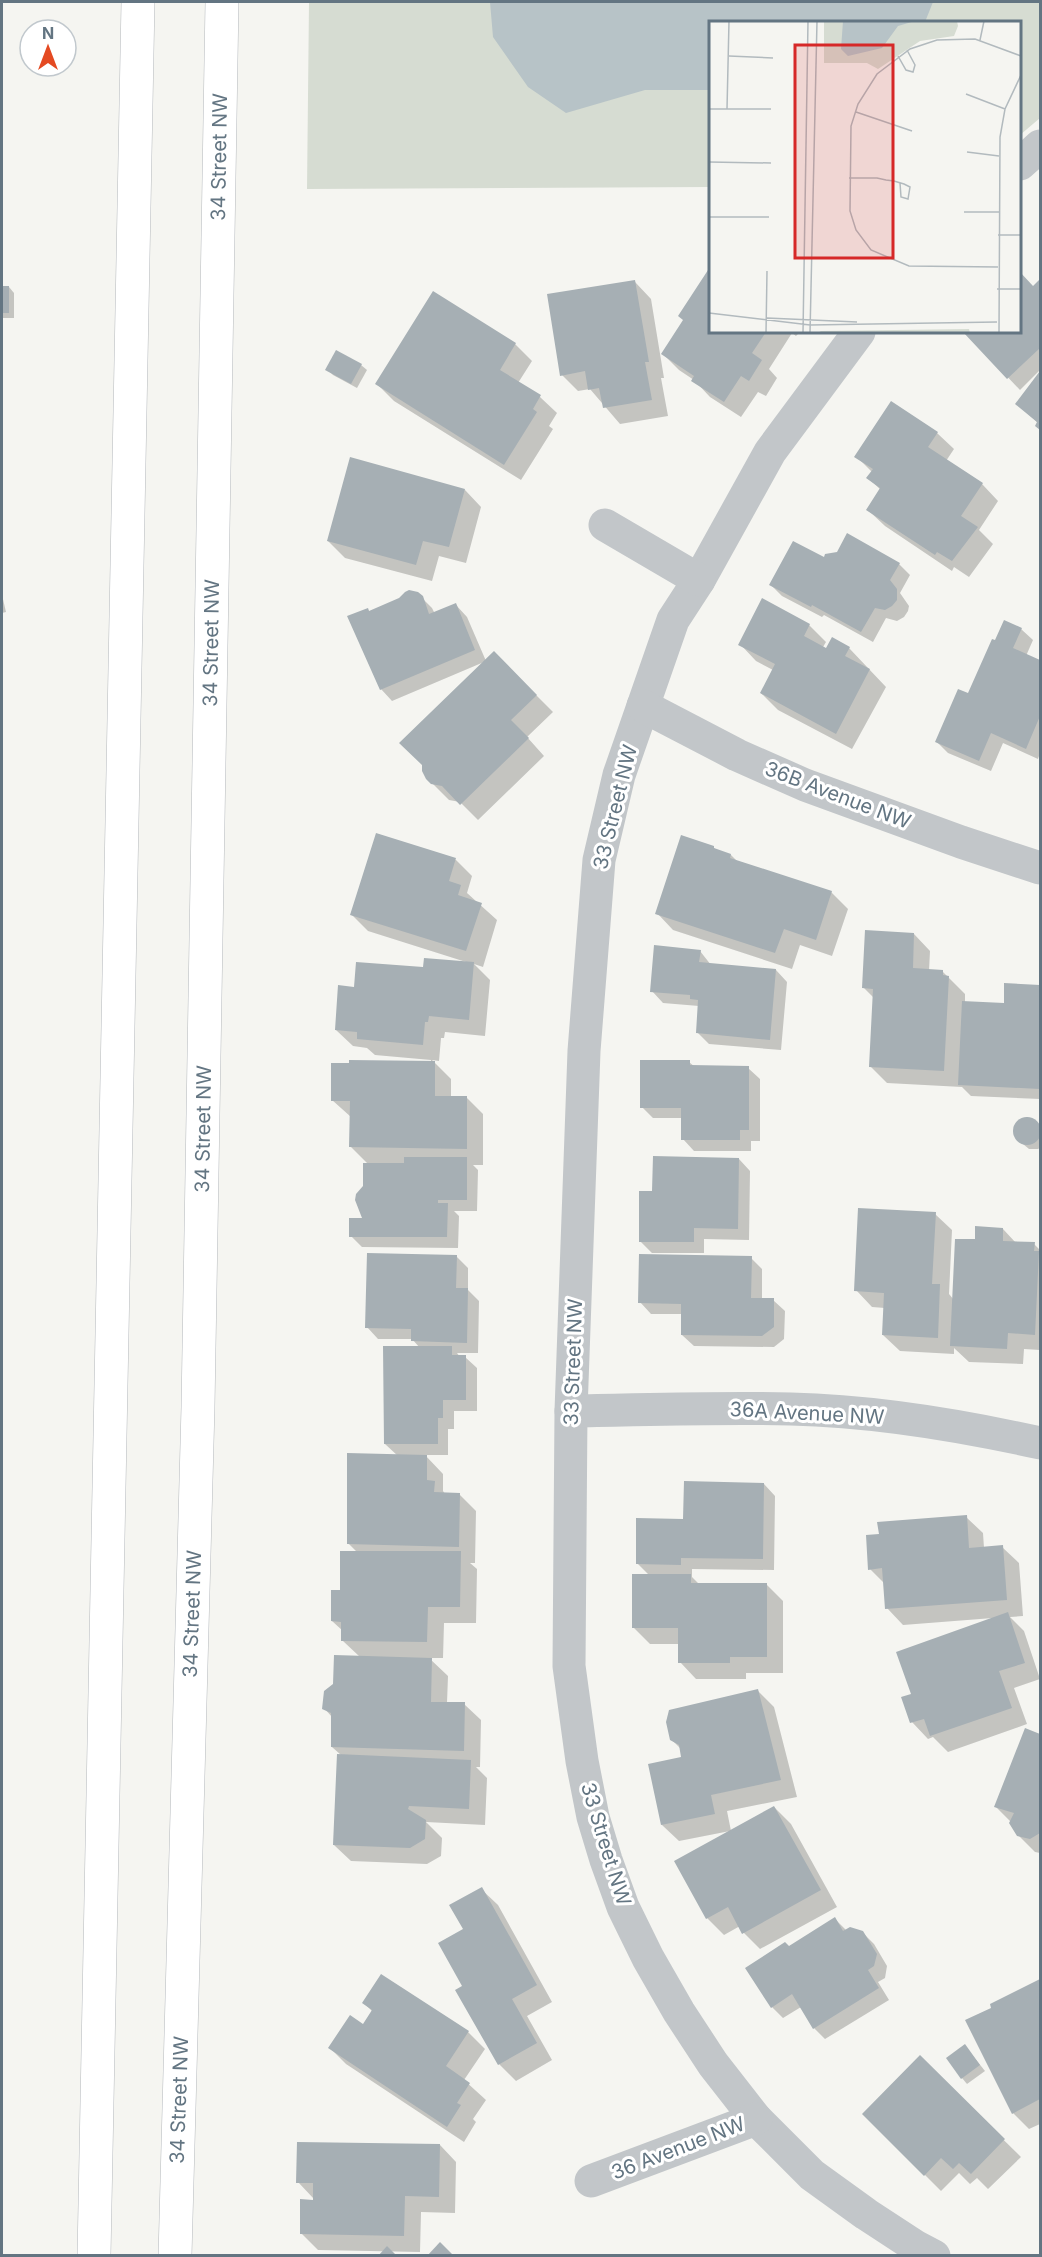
<svg xmlns="http://www.w3.org/2000/svg" width="1042" height="2257" viewBox="0 0 1042 2257" font-family="Inter,sans-serif">
<rect width="100%" height="100%" fill="#f5f5f1"/>
<path fill="#d6dcd2" d="M309 2H1040V118L1020 135V22H710V187L307 189Z"/>
<path fill="#b7c3c7" d="M490 2H933L925 22H710V90H645L566 113 528 87 493 37Z"/>
<g fill="#0003">
<path d="M710 269V332H800L796 336 792 333 769 369 777 378 766 396 758 392 741 417 710 397 694 380 679 370 663 354 685 320 680 316Z"/>
<path d="M1020 273 1033 288 1040 281V370L1020 390 965 332H1020Z"/>
<path d="M635 282 651 299 664 378H661L668 416 620 424 590 389 578 391 562 375Z"/>
<path d="M2 287H9L14 293V318H2Z"/>
<path d="M433 293 515 344 532 361 518 383 540 397 557 413 549 426 553 429 521 480 394 401 377 384Z"/>
<path d="M337 352 361 365 367 370 357 388 333 375 327 369Z"/>
<path d="M1040 373V429L1037 426 1038 423 1017 404Z"/>
<path d="M937 433 954 449 946 461 982 484 998 501 979 530 993 544 969 577 954 567 952 571 885 526 868 510 881 490 868 478 872 472 856 456Z"/>
<path d="M465 490 481 507 466 563 439 556 432 581 345 558 328 541Z"/>
<path d="M825 559 899 564 910 575 900 593 909 606 908 611 904 617 897 621 886 618 873 642 824 615 822 617 782 596 771 585Z"/>
<path d="M2 595 6 612 2 613Z"/>
<path d="M420 596 432 608 435 614 456 605 467 617 486 661 494 653 553 712 527 737 544 756 478 820 460 802 449 800 432 783 484 662 392 701 381 689 368 610 370 612Z"/>
<path d="M809 625 826 642 823 647 827 650 849 648 886 687 852 749 778 710 761 693 773 670 756 661 740 644Z"/>
<path d="M1021 629 1033 640 1026 656 1040 662V753L1038 759 1003 743 991 771 948 753 937 742 969 695 996 642Z"/>
<path d="M377 834 456 860 472 876 467 893 497 920 483 967 474 964 490 980 485 1036 445 1032 444 1038H441L439 1061 432 1060 451 1079V1097H466L483 1114V1165H473L478 1170 477 1211H454L459 1216 458 1248 362 1247 351 1236 365 1220 364 1187 368 1164 351 1147V1117L332 1100 351 1065 431 1062V1060L375 1055 367 1048 353 1046 336 1030 355 988 424 969 466 962 368 931 352 915Z"/>
<path d="M713 847 717 851 731 855 737 861 831 892 848 909 832 956 800 945 792 969 673 930 657 913Z"/>
<path d="M914 934 930 951 929 971H942L965 994V1002L1005 1004 1006 985 1040 987V1099L971 1096 962 1087 887 1083 870 1066 874 998 864 988Z"/>
<path d="M700 951 711 965 776 970 787 982 781 1050 709 1044 697 1032 699 1006 663 1003 652 991Z"/>
<path d="M689 1062 695 1067 748 1068 760 1079V1141H751V1151H694L683 1139V1118H653L642 1107Z"/>
<path d="M1027 1117 1040 1125V1148L1038 1149H1029L1017 1139 1014 1133 1018 1122Z"/>
<path d="M739 1159 750 1171 749 1240 704 1239V1253H652L640 1241Z"/>
<path d="M935 1214 952 1230 949 1294 954 1300 976 1241 1003 1229 1016 1243 1034 1244 1040 1250V1350L1024 1349 1023 1364 969 1362 954 1348V1354L900 1351 883 1335 885 1308 872 1307 856 1290Z"/>
<path d="M456 1256 468 1268V1290L479 1301 478 1353H457L460 1357H465L477 1368V1411H454V1429H448V1455H425L443 1474V1491L445 1494 460 1495 476 1511 475 1563H470L477 1569 476 1623H444L443 1658H429L448 1676 447 1703 464 1704 481 1720 480 1767H476L487 1778 485 1825 426 1822 442 1838 441 1856 427 1864 351 1861 334 1845 341 1755 332 1747V1717L324 1708 334 1685 360 1657 343 1641V1631L332 1621 357 1552 348 1543 398 1456 385 1444 420 1348 412 1339H378L367 1327Z"/>
<path d="M751 1258 762 1269V1300H773L785 1311 784 1339 774 1347 694 1346 682 1335 683 1314H651L640 1302Z"/>
<path d="M764 1484 775 1496 774 1570 692 1569V1577L699 1584H766L783 1601V1673H746V1679H696L680 1662V1644H650L633 1627 650 1576 637 1563 685 1520Z"/>
<path d="M966 1517 983 1533 984 1548 1002 1547 1019 1563 1023 1616 1010 1617 1024 1631 1040 1679 1014 1688 1027 1724 948 1752 933 1737 928 1739 912 1722 913 1695 993 1618 903 1625 887 1608 885 1584 870 1569Z"/>
<path d="M758 1691 774 1707 797 1797 727 1811 731 1831 774 1807 791 1824 837 1907 760 1949 744 1933 740 1926 724 1935 707 1918 730 1831 679 1841 662 1825 683 1758 681 1749 671 1739Z"/>
<path d="M1026 1730 1040 1736V1853L1035 1852 1018 1835 1011 1822 996 1807Z"/>
<path d="M481 1889 498 1905 552 2002 527 2016 552 2060 516 2081 499 2064 464 1987 465 1929Z"/>
<path d="M835 1919 847 1931 862 1932 874 1944 887 1966 885 1978 878 1982 889 2000 825 2039 814 2028 801 2007 783 2018 772 2007 789 1948Z"/>
<path d="M382 1976 468 2032 485 2049 464 2080 486 2100 473 2119 476 2122 464 2142 346 2064 330 2048 363 2026 373 2012 364 2003Z"/>
<path d="M1040 1980V2124L1029 2129 1013 2113 991 2005Z"/>
<path d="M965 2046 985 2071 967 2084 962 2078Z"/>
<path d="M920 2058 1021 2157 988 2189 977 2178 970 2184 959 2173 941 2191 864 2114Z"/>
<path d="M440 2145 456 2162 455 2213 421 2212 420 2252 318 2250 301 2233 314 2199 298 2182Z"/>
</g>
<g fill="#a6afb4">
<path d="M710 267V332H766L752 353 762 360 749 381 741 376 724 402 691 381 694 376 661 354 683 320 678 316Z"/>
<path d="M1020 272 1033 286 1040 279V348L1007 379 963 332H1020Z"/>
<path d="M635 280 649 362H645L652 400 603 408 599 388 588 390 585 371 560 376 547 294Z"/>
<rect x="2" y="286" width="7" height="27"/>
<path d="M433 291 516 343 500 370 541 395 533 409 537 412 504 465 375 384Z"/>
<path d="M336 350 362 364 351 384 325 370Z"/>
<path d="M1040 371V430L1035 426 1037 422 1015 404Z"/>
<path d="M891 401 938 432 928 447 983 483 961 516 978 527 952 561 937 552 935 555 866 510 880 488 866 478 873 469 854 457Z"/>
<path d="M350 457 465 489 449 547 423 541 416 565 327 541Z"/>
<path d="M847 533 900 563 890 580 897 589V600L892 606 885 610 875 608 861 632 812 605 811 607 769 585 793 541 824 557 825 554 837 552Z"/>
<path d="M409 590 418 592 423 596 429 614 456 603 475 650 380 690 347 616 368 608 369 611 399 598 405 592Z"/>
<path d="M762 598 810 624 804 636 826 648 832 637 850 647 845 656 870 669 836 734 760 693 775 664 738 645Z"/>
<path d="M1004 620 1022 628 1013 648 1040 660V716L1026 749 991 733 979 761 935 742 958 689 968 693 992 639 995 640Z"/>
<path d="M494 651 537 695 511 720 529 738 460 805 442 786 431 784 426 779 422 771V765L399 743Z"/>
<path d="M376 833 456 858 449 881 461 885 458 895 482 903 466 951 350 915Z"/>
<path d="M681 835 714 846V848L731 854 730 858 832 891 816 940 784 929 775 953 655 914Z"/>
<path d="M865 930 914 933 913 968 943 970V975L949 976 944 1071 869 1067 873 989 862 988Z"/>
<path d="M654 945 701 950 699 962 776 969 770 1040 696 1033 698 1000 690 999V995L650 992Z"/>
<path d="M424 958 474 962 469 1020 429 1016 428 1022H425L423 1045 357 1039V1032L335 1030 338 985 354 987 356 962 423 967Z"/>
<path d="M1004 983 1040 985V1089L958 1085 962 1001 1004 1003Z"/>
<path d="M349 1060 435 1061V1096H467V1149L349 1147 350 1101H331V1063H349Z"/>
<path d="M640 1060H690V1065L749 1066V1130H740V1140H681V1108H640Z"/>
<circle cx="1027" cy="1131" r="14"/>
<path d="M653 1156 739 1158 738 1229 694 1228V1242H639V1191H652Z"/>
<path d="M404 1157H467V1200H438V1203H448L447 1237H349V1218H362L355 1200 356 1194 363 1186V1163H404Z"/>
<path d="M858 1208 936 1212 932 1284H940L938 1338 882 1335 884 1293 854 1291Z"/>
<path d="M975 1226 1003 1228V1241L1035 1242 1034 1251H1039L1035 1335 1008 1333 1007 1349 950 1346 955 1239H975Z"/>
<path d="M367 1253 457 1255 456 1288H468L467 1343 411 1341V1329L365 1328Z"/>
<path d="M639 1254 752 1256 751 1298H774V1327L762 1336 681 1335V1304L638 1303Z"/>
<path d="M383 1346H452V1355H466V1400H443V1418H438V1444H384Z"/>
<path d="M347 1453 427 1455V1480L435 1481 434 1492 460 1493 459 1547 347 1544Z"/>
<path d="M684 1481 764 1483 763 1559 681 1558V1565L636 1564V1518L683 1519Z"/>
<path d="M967 1515 969 1548 1003 1545 1007 1600 885 1609 882 1568 868 1570 866 1535 879 1534 877 1522Z"/>
<path d="M340 1551H461L460 1607H428L427 1642 341 1641V1622L331 1621V1590H340Z"/>
<path d="M632 1574H691V1583H767V1657H730V1663H678V1628H632Z"/>
<path d="M1008 1612 1025 1663 999 1671 1012 1708 930 1736 924 1719 910 1723 901 1697 911 1694 896 1652Z"/>
<path d="M334 1655 432 1658 431 1702H465L464 1751 331 1747V1713L322 1709 324 1691 333 1684Z"/>
<path d="M758 1689 781 1780 711 1795 715 1814 661 1825 648 1764 681 1757 679 1745 670 1740 666 1722 669 1710Z"/>
<path d="M1025 1728 1040 1734V1833L1030 1839 1017 1836 1009 1823 1014 1813 994 1807Z"/>
<path d="M337 1754 471 1760 469 1809 409 1806 408 1809 426 1820 425 1839 410 1848 333 1845Z"/>
<path d="M774 1806 821 1890 742 1934 728 1907 706 1919 674 1861Z"/>
<path d="M482 1887 537 1985 512 1999 537 2043 498 2065 455 1990 462 1986 438 1943 463 1929 449 1905Z"/>
<path d="M835 1917 843 1931 850 1927 863 1931 877 1954 874 1966 868 1970 879 1988 813 2029 792 1994 771 2008 745 1968 785 1942 789 1946Z"/>
<path d="M381 1974 469 2031 446 2066 470 2083 457 2103 461 2105 447 2127 328 2048 350 2015 363 2024 372 2010 362 2003Z"/>
<path d="M1040 1979V2099L1012 2114 965 2020 991 2008 990 2004Z"/>
<path d="M965 2044 980 2065 961 2079 946 2058Z"/>
<path d="M920 2055 1005 2139 971 2174 959 2163 953 2169 941 2158 924 2176 862 2114Z"/>
<path d="M297 2142 440 2144 439 2197 405 2196 404 2236 300 2234V2199L313 2200V2183H296Z"/>
<path d="M440 2242 454 2256H427Z"/>
<path d="M387 2246 397 2256H378Z"/>
</g>
<g fill="none" stroke-linecap="round" stroke-linejoin="round">
<defs>
<g id="major">
<path d="M94 2256 138 2"/>
<path d="M175 2256 198 1407 222 2"/>
</g>
</defs>
<use href="#major" stroke="#b5b9bd" stroke-width="34"/>
<g stroke="#c2c6c9" stroke-width="33">
<path d="M1020 164 1040 146"/>
<path d="M859 332 770 452 699 580 673 620 619 775 599 860 584 1051 571 1411 569 1666 582 1761 593 1817 606 1860 623 1907 648 1958 679 2012 713 2064 756 2119 812 2175 866 2214 915 2246 934 2256"/>
<path d="M605 525 699 580"/>
<path d="M643 706 737 755 805 785 961 842 1040 868"/>
<path d="M571 1411C644 1410 718 1407 791 1409 875 1411 959 1425 1040 1443"/>
<path d="M591 2181 756 2119"/>
</g>
<use href="#major" stroke="#fff" stroke-width="33"/>
</g>
<g text-anchor="middle" dominant-baseline="central" stroke-width="6" stroke-linejoin="round" paint-order="stroke">
<g font-size="20" fill="#637582" stroke="#fff">
<text transform="translate(219 157) rotate(-89)">34 Street NW</text>
<text transform="translate(211 643) rotate(-89)">34 Street NW</text>
<text transform="translate(838 795) rotate(21)">36B Avenue NW</text>
<text transform="translate(615 807) rotate(-76)">33 Street NW</text>
<text transform="translate(203 1129) rotate(-89)">34 Street NW</text>
<text transform="translate(573 1362) rotate(-88)">33 Street NW</text>
<text transform="translate(807 1413) rotate(3)">36A Avenue NW</text>
<text transform="translate(192 1614) rotate(-88)">34 Street NW</text>
<text transform="translate(606 1844) rotate(73)">33 Street NW</text>
<text transform="translate(179 2100) rotate(-88)">34 Street NW</text>
<text transform="translate(678 2148) rotate(-21)">36 Avenue NW</text>
</g>
</g>
<g transform="translate(709 21)">
<rect width="312" height="312" fill="#f5f5f1"/>
<path d="M115 0H248L249 5 245 15 211 20 169 48 158 42H115ZM260 308 261 312H109L112 310Z" fill="#d6dcd2"/>
<path d="M134 0H206L189 5 173 27 139 35 132 28Z" fill="#b7c3c7"/>
<path fill="none" stroke="#b2babe" stroke-width="1.5" d="M271 19 275 0M20 35 64 37M189 35 197 49 204 51 206 44 198 29M257 73 296 88M0 88H62M18 88 20 0M147 91 203 110M258 131 290 135M0 141 62 142M140 157H168L177 159 185 160 195 163 201 166 199 178 192 176 191 162M255 191H290M0 196H60M289 214H312M289 246 200 245 162 229 147 209 141 190 142 105 149 83 168 53 201 28 228 19 266 18 312 35M288 268H312M0 292 101 304 288 301M58 297 148 301M57 312 58 250M94 312 99 0M101 312 108 0M290 312 291 116 296 88 312 54"/>
<path fill="#d62828" fill-opacity="0.15" stroke="#d62828" stroke-width="3" d="M86 24H184V237H86Z"/>
<rect width="312" height="312" fill="none" stroke="#637582" stroke-width="3"/>
</g>
<rect width="1042" height="2257" fill="none" stroke="#637582" stroke-width="6"/>
<g transform="translate(48 48)"><circle r="28" fill="#ffffff" stroke="#c1c8cd" stroke-width="1.5"/>
<path d="M0-4.5L10 22L0 15L-10 22Z" fill="#e44a22"/>
<text y="-9" font-size="16" font-weight="bold" text-anchor="middle" fill="#637582">N</text>
</g>
</svg>
